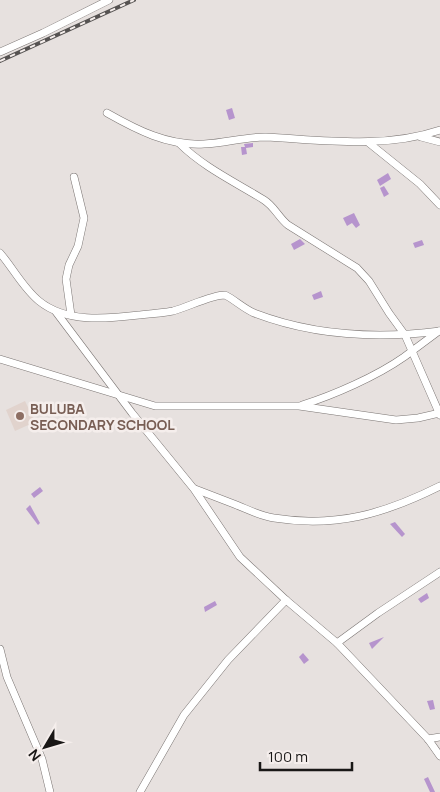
<svg xmlns="http://www.w3.org/2000/svg" width="440" height="792" viewBox="0 0 440 792" font-family="Manrope,sans-serif">
<rect width="100%" height="100%" fill="#e7e1df"/>
<path fill="#e1d3cd" d="M25 401 35 422 15 431 6 410Z"/>
<g fill="#b694cd">
<path d="M232 108 235 118 229 120 226 110Z"/>
<path d="M253 143V147L246 148 247 154 242 155 241 147H245L244 144Z"/>
<path d="M388 173 391 179 380 186 377 180Z"/>
<path d="M384 186 389 194 384 197 380 188Z"/>
<path d="M354 213 360 225 356 228 352 223 347 226 343 218Z"/>
<path d="M300 239 305 244 294 250 291 244Z"/>
<path d="M422 240 424 245 415 248 413 243Z"/>
<path d="M321 291 323 297 314 300 312 295Z"/>
<path d="M40 487 43 491 34 498 31 494Z"/>
<path d="M30 505 40 523 38 525 26 509Z"/>
<path d="M395 522 405 534 402 537 390 524Z"/>
<path d="M427 593 429 598 421 603 418 599Z"/>
<path d="M215 601 217 605 205 612 204 607Z"/>
<path d="M384 637 372 649 369 643Z"/>
<path d="M303 653 309 660 304 664 299 657Z"/>
<path d="M433 700 435 709 430 710 427 701Z"/>
<path d="M428 777 435 792H430L424 779Z"/>
</g>
<g fill="none" stroke-linecap="round" stroke-linejoin="round">
<defs>
<g id="minor">
<path d="M0 52 43 33 109 0"/>
<path d="M107 113C137 130 168 146 204 144 225 143 245 137 265 137 324 140 383 149 440 130"/>
<path d="M421 137 440 142"/>
<path d="M179 143C203 167 235 182 264 200 274 206 279 218 288 225L357 268 369 281 389 313 405 335 440 415"/>
<path d="M369 143 420 184 440 205"/>
<path d="M0 253C13 268 23 288 39 301 66 323 106 319 139 315 150 314 162 313 173 311 188 307 211 295 225 295 235 300 243 308 254 313 314 336 377 339 440 331"/>
<path d="M56 312 132 413 194 489 240 557 286 600 337 643 428 739 440 756"/>
<path d="M71 315 66 279 69 265 78 246 84 218 74 177"/>
<path d="M0 359 155 406H299L396 420 418 418 440 413"/>
<path d="M302 405C334 395 377 376 404 357 416 348 427 340 439 331"/>
<path d="M195 489C208 494 221 499 234 504 247 509 260 516 274 518 336 528 384 514 440 486"/>
<path d="M337 643 378 613 440 572"/>
<path d="M0 649 7 677 42 759 50 792"/>
<path d="M428 739 440 737"/>
<path d="M140 792 184 715 228 660 286 600"/>
</g>
</defs>
<use href="#minor" stroke="#7b7573" stroke-width="8"/>
<use href="#minor" stroke="#fff" stroke-width="7"/>
<defs>
<path id="rail" d="M0 61 134 0"/>
</defs>
<use href="#rail" stroke="#565352" stroke-width="4"/>
<use href="#rail" stroke="#f5eeec" stroke-width="2" stroke-dasharray="5.5" stroke-linecap="butt"/>
</g>
<circle fill="#8d6e63" stroke="#f5eeec" stroke-width="2" cx="20" cy="416" r="5"/>
<g text-anchor="middle" dominant-baseline="central" stroke-width="5" stroke-linejoin="round" paint-order="stroke">
<g font-size="14" font-weight="bold" fill="#785e54" stroke="#f5eeec" text-anchor="start">
<text x="30" y="408">BULUBA<tspan x="30" dy="16">SECONDARY SCHOOL</tspan></text>
</g>
</g>
<g transform="translate(45 747) rotate(232)" stroke="#f5eeec" stroke-width="4" paint-order="stroke">
<path d="M0-4L9 19L0 12L-9 19Z" fill="#191716"/>
<text y="-8" font-size="14" font-weight="bold" text-anchor="middle" fill="#191716">N</text>
</g>
<path d="M260 762v8h92v-8" fill="none" stroke="#191716" stroke-width="2.5"/>
<text x="268" y="762" font-size="15" fill="#191716" stroke="#f5eeec" stroke-width="4" paint-order="stroke">100 m</text>
</svg>
